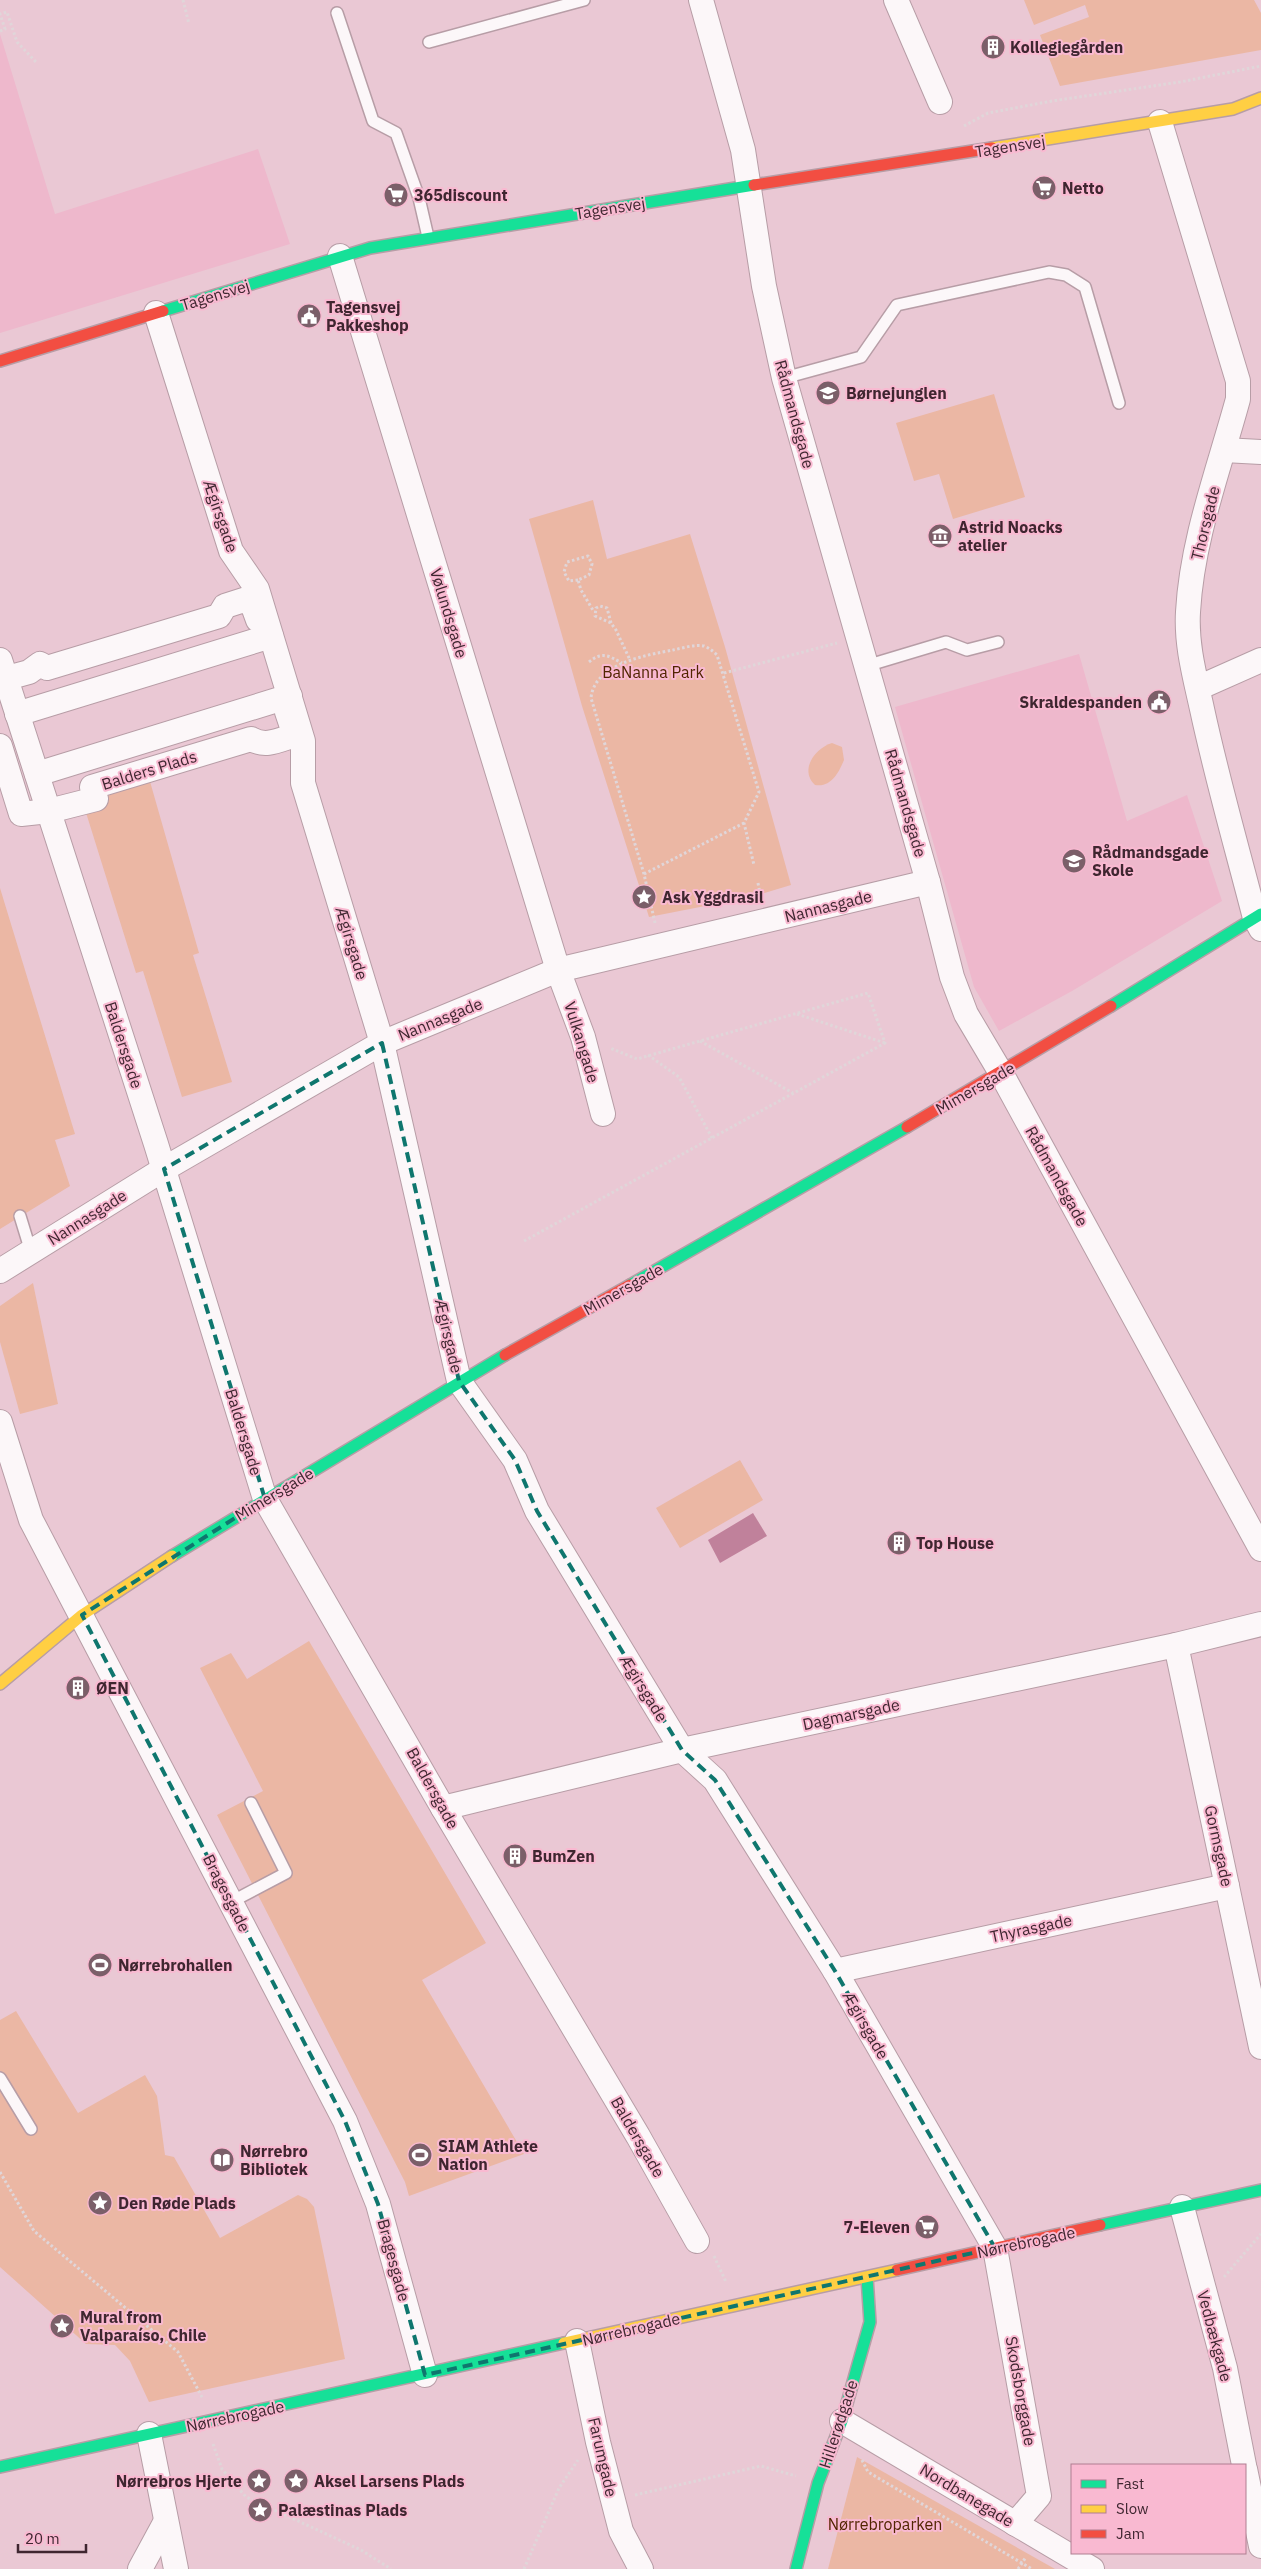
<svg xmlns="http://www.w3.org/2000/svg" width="1261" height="2569" viewBox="0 0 1261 2569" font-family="'IBM Plex Sans',sans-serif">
<rect width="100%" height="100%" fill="#eac8d4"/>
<g fill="#eeb8cc">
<path d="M0 34 55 214 258 149 290 244 0 333Z"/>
<path d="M1079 654 1127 821 1187 795 1222 901 1072 991 999 1031 974 987 895 707Z"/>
</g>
<g fill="#ebb7a4">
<path d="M1024 0H1254L1261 13V50L1060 86 1040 35 1089 17 1085 5 1034 25Z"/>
<path d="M994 394 1025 497 953 519 939 474 914 481 896 423Z"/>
<path d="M593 500 607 559 690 534 725 647 791 885 751 897 649 917 582 706 529 519Z"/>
<path d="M832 743 842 747 844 760C839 772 831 788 815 785 799 770 815 748 832 743Z"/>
<path d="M147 771 199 953 193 955 232 1082 182 1097 143 971 136 973 83 803Z"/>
<path d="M0 888 75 1134 55 1140 70 1186 0 1229Z"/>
<path d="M33 1283 58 1404 20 1414 0 1342V1306Z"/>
<path d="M740 1460 763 1500 680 1548 656 1508Z"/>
<path d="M309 1641 486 1943 422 1980 524 2154 409 2196 405 2182 217 1815 263 1791 200 1668 231 1653 247 1679Z"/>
<path d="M16 2011 78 2113 145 2075 157 2096 165 2155 174 2157 220 2238 298 2195 307 2199 314 2207 345 2359 149 2402 130 2361 115 2345 86 2344 0 2267V2020Z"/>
<path d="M857 2457 1055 2569H828Z"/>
</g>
<path fill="#c0819b" d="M753 1513 767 1536 720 1563 708 1540Z"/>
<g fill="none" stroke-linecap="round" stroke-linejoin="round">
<defs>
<g id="lane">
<path d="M337 13 373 121 396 133 419 198 428 237"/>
<path d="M429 42 584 0"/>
<path d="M784 378 861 357 897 305 1049 272 1066 275 1085 287 1119 403"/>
<path d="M866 666 946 642 967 650 998 642"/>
<path d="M20 1216 31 1252"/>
<path d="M231 1902 286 1873 251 1803"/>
<path d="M0 2078 31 2129"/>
</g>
<g id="street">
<path d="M701 0 743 150 764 286 784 378 928 882 952 977 966 1014 1001 1073 1261 1549"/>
<path d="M896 0 940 102"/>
<path d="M1160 122 1238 381V399C1219 469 1192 539 1188 612 1186 645 1195 677 1202 709 1217 779 1237 848 1255 918L1261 929"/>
<path d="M340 256 558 970 583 1037 603 1114"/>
<path d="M156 313 231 551 257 589 303 741V783L382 1043 459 1381 515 1460 537 1511 682 1750 715 1780 835 1971 995 2248 1039 2496 1015 2524"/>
<path d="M1224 450 1261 452"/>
<path d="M0 660 156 1144 265 1499 443 1808 638 2136 697 2241"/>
<path d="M0 680 29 672 40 664 47 668 219 616 225 606 250 598 258 620"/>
<path d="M1198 688 1261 660"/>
<path d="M17 714 271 636"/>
<path d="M0 746 21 814 49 811 96 799 92 787 251 739C265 747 277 741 292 736L294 733 287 712"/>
<path d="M37 774 290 696"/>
<path d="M0 1271 164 1169 382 1043 558 970 928 882"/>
<path d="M0 1422 31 1520 345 2121 378 2204 425 2375"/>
<path d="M1176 1645 1261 2047"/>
<path d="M443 1808 682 1750 1176 1645 1261 1624"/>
<path d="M835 1971 1227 1886"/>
<path d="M1182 2207 1225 2368 1244 2465"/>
<path d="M577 2341 598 2442 621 2531 641 2569"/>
<path d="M842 2421 1092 2569"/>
<path d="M149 2434 176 2569"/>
<path d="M1245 2469 1261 2546"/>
<path d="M140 2569 166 2521"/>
</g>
<g id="fast">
<path d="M163 311 370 248 754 185"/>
<path d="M1111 1006 1261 914"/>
<path d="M630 1285 907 1127"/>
<path d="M172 1556 505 1355"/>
<path d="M1100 2225 1261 2190"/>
<path d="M0 2467 564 2343"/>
<path d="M796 2569 818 2483 842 2421 870 2322 867 2277"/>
</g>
<g id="slow">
<path d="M992 148 1233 109 1261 98"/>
<path d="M0 1684 82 1615 172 1556"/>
<path d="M564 2343 897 2270"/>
</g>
<g id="jam">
<path d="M754 185 992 148"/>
<path d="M0 361 163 311"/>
<path d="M907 1127 1111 1006"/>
<path d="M505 1355 630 1285"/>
<path d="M897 2270 1100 2225"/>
</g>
</defs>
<use href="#lane" stroke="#b79da6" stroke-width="14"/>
<use href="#street" stroke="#b79da6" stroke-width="26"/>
<use href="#fast" stroke="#b79da6" stroke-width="14"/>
<use href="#slow" stroke="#b79da6" stroke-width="14"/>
<use href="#jam" stroke="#b79da6" stroke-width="14"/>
<g stroke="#e0d6d9" stroke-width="3" stroke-dasharray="2.5 2.5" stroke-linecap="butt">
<path d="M183 0 189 24"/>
<path d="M0 31 5 29 0 14 7 12 17 42 36 62"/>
<path d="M964 126 988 113 1052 101 1180 82 1261 66"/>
<path d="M578 580 569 581 564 572 567 562 588 556 592 564 589 575 578 580 581 590 594 612"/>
<path d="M611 623 607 608 600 606 596 608 595 616 611 623 616 630 630 660"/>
<path d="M589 662C602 651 609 656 622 663"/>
<path d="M724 673 837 643"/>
<path d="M644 874 744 823"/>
<path d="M758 883 761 899"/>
<path d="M655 923 644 874 591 698C594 664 646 655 673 650 683 648 695 644 704 646 709 648 713 651 717 655L759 792 744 823 754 865"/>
<path d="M797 1014 885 1043"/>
<path d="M700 1041 793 1093"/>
<path d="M648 1055 679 1077 712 1138"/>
<path d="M524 1241 885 1043 868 993 637 1059 610 1048"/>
<path d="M0 2172 34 2231 178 2352 203 2399"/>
<path d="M714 2256 726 2282"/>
<path d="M1224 2277 1261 2234"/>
<path d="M213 2444 222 2469 246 2497 361 2550 391 2569"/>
<path d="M862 2460 868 2472 1032 2569"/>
<path d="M635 2495 761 2466 796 2476"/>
<path d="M524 2569 559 2488 578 2460"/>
<path d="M1018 2569 1026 2557"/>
</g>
<use href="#lane" stroke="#fcf7f9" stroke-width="11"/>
<use href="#street" stroke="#fcf7f9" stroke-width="24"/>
<use href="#fast" stroke="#16e098" stroke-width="11"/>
<use href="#slow" stroke="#ffcf43" stroke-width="11"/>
<use href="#jam" stroke="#f24e42" stroke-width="11"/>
</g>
<path fill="none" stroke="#0f766e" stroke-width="4" stroke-dasharray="10 6" stroke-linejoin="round" d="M382 1043 459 1381 515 1460 537 1511 682 1750 715 1780 835 1971 995 2248 425 2375 378 2204 345 2121 82 1615 265 1499 164 1169Z"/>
<defs>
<symbol id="building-disc" viewBox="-11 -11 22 22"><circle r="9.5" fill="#7b5f69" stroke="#f9b9d1"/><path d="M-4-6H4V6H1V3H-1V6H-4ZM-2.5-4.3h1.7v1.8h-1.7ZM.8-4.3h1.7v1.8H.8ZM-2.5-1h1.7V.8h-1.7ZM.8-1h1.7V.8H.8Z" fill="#fff"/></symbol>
<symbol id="supermarket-disc" viewBox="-11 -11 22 22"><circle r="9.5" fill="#7b5f69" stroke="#f9b9d1"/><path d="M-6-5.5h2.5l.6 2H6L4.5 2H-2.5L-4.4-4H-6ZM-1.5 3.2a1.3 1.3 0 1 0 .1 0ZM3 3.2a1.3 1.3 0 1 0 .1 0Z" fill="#fff"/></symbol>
<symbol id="civic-disc" viewBox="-11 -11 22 22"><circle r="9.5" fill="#7b5f69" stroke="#f9b9d1"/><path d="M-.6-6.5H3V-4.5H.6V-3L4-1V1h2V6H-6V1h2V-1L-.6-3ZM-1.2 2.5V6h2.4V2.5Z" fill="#fff"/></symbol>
<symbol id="school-disc" viewBox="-11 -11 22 22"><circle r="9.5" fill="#7b5f69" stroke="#f9b9d1"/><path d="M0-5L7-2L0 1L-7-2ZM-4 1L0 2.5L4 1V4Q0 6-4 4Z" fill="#fff"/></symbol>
<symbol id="museum-disc" viewBox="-11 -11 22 22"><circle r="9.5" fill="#7b5f69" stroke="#f9b9d1"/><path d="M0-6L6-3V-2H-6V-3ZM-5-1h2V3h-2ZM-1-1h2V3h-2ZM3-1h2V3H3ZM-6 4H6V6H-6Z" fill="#fff"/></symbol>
<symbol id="sight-disc" viewBox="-11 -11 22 22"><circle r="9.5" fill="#7b5f69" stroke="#f9b9d1"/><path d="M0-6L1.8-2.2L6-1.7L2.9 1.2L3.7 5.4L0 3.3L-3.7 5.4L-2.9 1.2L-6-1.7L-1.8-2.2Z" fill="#fff"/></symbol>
<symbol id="stadium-disc" viewBox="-11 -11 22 22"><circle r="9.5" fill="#7b5f69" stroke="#f9b9d1"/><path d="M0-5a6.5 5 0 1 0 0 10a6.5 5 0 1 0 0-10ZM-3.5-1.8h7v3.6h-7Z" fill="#fff"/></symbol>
<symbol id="library-disc" viewBox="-11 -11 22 22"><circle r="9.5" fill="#7b5f69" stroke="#f9b9d1"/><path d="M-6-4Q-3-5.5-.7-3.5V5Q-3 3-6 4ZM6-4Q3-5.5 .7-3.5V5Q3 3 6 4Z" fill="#fff"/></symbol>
</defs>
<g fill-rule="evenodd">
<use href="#building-disc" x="979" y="33" width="28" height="28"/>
<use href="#supermarket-disc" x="1030" y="174" width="28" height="28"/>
<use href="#supermarket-disc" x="382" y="181" width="28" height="28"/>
<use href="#civic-disc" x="295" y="302" width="28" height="28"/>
<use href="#school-disc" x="814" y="379" width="28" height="28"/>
<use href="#museum-disc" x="926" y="522" width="28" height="28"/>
<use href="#civic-disc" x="1145" y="688" width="28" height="28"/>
<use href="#school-disc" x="1060" y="847" width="28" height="28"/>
<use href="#sight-disc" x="630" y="883" width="28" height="28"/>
<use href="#building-disc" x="885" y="1529" width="28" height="28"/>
<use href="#building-disc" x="64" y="1674" width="28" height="28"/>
<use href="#building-disc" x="501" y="1842" width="28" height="28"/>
<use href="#stadium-disc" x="86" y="1951" width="28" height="28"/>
<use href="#stadium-disc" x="406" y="2141" width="28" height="28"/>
<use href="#library-disc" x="208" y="2146" width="28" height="28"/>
<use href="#sight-disc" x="86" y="2189" width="28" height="28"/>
<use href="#supermarket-disc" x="913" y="2213" width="28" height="28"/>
<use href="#sight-disc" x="48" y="2312" width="28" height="28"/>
<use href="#sight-disc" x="245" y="2467" width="28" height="28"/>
<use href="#sight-disc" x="282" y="2467" width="28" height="28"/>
<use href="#sight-disc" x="246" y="2496" width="28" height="28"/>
</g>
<g text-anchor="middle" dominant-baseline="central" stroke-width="4" stroke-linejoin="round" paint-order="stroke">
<g font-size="16" font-weight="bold" fill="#3f2630" stroke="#f9b9d1" text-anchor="start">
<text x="1010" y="47">Kollegiegården</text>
<text x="1062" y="188">Netto</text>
<text x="414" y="195">365discount</text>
<text x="326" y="307">Tagensvej<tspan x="326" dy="18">Pakkeshop</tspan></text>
<text x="846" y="393">Børnejunglen</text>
<text x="958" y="527">Astrid Noacks<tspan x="958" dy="18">atelier</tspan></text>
<text x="1142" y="702" text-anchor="end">Skraldespanden</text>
<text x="1092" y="852">Rådmandsgade<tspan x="1092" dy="18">Skole</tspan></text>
<text x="662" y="897">Ask Yggdrasil</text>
<text x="916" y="1543">Top House</text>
<text x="96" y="1688">ØEN</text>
<text x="532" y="1856">BumZen</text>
<text x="118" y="1965">Nørrebrohallen</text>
<text x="438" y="2146">SIAM Athlete<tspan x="438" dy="18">Nation</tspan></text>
<text x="240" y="2151">Nørrebro<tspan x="240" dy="18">Bibliotek</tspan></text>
<text x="118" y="2203">Den Røde Plads</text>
<text x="910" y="2227" text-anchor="end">7-Eleven</text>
<text x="80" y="2317">Mural from<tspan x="80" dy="18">Valparaíso, Chile</tspan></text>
<text x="242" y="2481" text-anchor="end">Nørrebros Hjerte</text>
<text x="314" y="2481">Aksel Larsens Plads</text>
<text x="278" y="2510">Palæstinas Plads</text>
</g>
<g font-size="16" fill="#3f2630" stroke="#f9b9d1">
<text transform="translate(1010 146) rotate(-9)">Tagensvej</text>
<text transform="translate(610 208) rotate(-9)">Tagensvej</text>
<text transform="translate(215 295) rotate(-17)">Tagensvej</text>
<text transform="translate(795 414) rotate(75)">Rådmandsgade</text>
<text transform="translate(221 516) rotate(71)">Ægirsgade</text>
<text transform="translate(1205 523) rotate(-76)">Thorsgade</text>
<text transform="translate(449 613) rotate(73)">Vølundsgade</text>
<text transform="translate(149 770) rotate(-17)">Balders Plads</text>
<text transform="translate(906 803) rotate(74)">Rådmandsgade</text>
<text transform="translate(828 906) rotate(-14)">Nannasgade</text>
<text transform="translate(352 943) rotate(73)">Ægirsgade</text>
<text transform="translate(440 1019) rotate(-22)">Nannasgade</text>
<text transform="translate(582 1042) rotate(73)">Vulkangade</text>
<text transform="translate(124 1045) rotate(72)">Baldersgade</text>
<text transform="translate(975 1088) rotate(-30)">Mimersgade</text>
<text transform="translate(1057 1176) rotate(61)">Rådmandsgade</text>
<text transform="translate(87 1217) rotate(-32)">Nannasgade</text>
<text transform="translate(623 1289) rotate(-29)">Mimersgade</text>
<text transform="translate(449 1336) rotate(77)">Ægirsgade</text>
<text transform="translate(244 1432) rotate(73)">Baldersgade</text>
<text transform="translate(274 1494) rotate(-31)">Mimersgade</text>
<text transform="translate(644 1688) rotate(58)">Ægirsgade</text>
<text transform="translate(851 1714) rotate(-12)">Dagmarsgade</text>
<text transform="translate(433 1788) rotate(61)">Baldersgade</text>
<text transform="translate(1219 1846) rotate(78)">Gormsgade</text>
<text transform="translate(227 1893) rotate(63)">Bragesgade</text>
<text transform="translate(1031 1928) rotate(-12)">Thyrasgade</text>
<text transform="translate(866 2025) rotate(60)">Ægirsgade</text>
<text transform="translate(638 2137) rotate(60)">Baldersgade</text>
<text transform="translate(1026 2242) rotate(-12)">Nørrebrogade</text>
<text transform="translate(394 2260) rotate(75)">Bragesgade</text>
<text transform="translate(631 2329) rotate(-13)">Nørrebrogade</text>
<text transform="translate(1215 2336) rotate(75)">Vedbækgade</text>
<text transform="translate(1021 2391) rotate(80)">Skodsborggade</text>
<text transform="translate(235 2416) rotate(-12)">Nørrebrogade</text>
<text transform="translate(838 2424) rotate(-72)">Hillerødgade</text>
<text transform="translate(603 2457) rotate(77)">Farumgade</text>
<text transform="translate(967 2495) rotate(31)">Nordbanegade</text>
</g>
<g font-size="16" fill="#512500" stroke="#f9b9d1">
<text x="653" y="672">BaNanna Park</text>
<text x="885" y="2524">Nørrebroparken</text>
</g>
</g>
<rect x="1071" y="2464" width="175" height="90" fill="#f9b9d1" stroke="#af7e91"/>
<rect x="1081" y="2480" width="25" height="8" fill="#16e098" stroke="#af7e91"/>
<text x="1116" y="2489" font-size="15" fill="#3f2630">Fast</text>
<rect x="1081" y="2505" width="25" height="8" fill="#ffcf43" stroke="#af7e91"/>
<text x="1116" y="2514" font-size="15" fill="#3f2630">Slow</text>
<rect x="1081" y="2530" width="25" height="8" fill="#f24e42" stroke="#af7e91"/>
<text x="1116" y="2539" font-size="15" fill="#3f2630">Jam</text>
<path d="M18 2544v8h68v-8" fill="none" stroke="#3f2630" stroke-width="2.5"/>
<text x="25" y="2544" font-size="15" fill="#3f2630" stroke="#f9b9d1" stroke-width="4" paint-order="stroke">20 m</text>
</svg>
